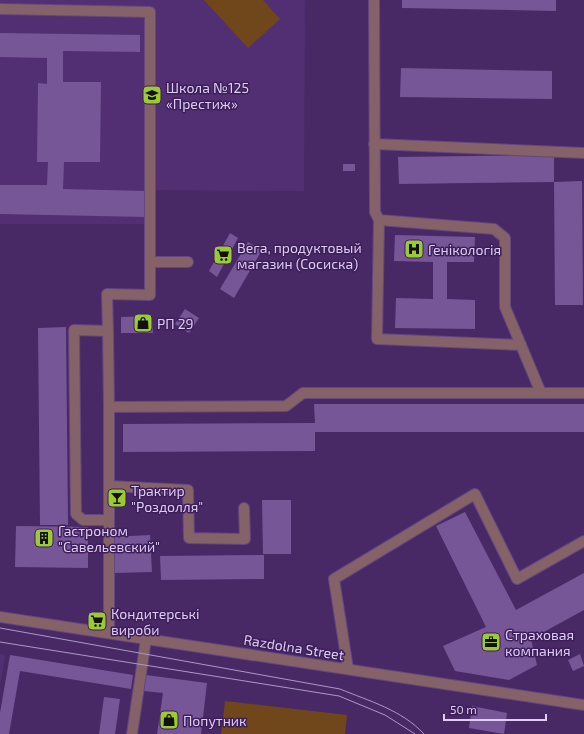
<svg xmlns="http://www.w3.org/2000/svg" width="584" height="734" viewBox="0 0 584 734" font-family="'Exo 2',sans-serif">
<rect width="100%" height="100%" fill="#482966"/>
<g fill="#522f73">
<path d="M0 0H305L304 191 151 190 150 224H0Z"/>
<path d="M0 654 5 655 0 685Z"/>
</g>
<g fill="#6f471b">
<path d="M204 0H263L280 19 248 48Z"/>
<path d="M225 701 347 715 345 734H221Z"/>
</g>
<g fill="#765697">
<path d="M402 0H556V11L402 8Z"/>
<path d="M0 33 140 35V52L63 51V82H101L100 162H64L63 189 146 191V217L0 214V185H47L48 162H37L38 83 47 84V58L0 57Z"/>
<path d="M401 68 552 71V99L400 97Z"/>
<path d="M554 155V182L399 184 398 157Z"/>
<rect x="343" y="164" width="12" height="7"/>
<path d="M582 181 583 305H555L554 182Z"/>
<path d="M230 233 238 238 217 277 209 271Z"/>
<path d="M395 235 475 237 474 262H447V299L475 300V329L395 328 396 298 433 299V262L394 261Z"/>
<path d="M248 242 262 250 234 298 220 289Z"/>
<path d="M185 309 199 318 189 333 175 324Z"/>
<path d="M152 316 153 333H121V317Z"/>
<path d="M66 327 68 525H40L38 328Z"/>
<path d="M314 404H584V432H315V451L123 452V424L315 423Z"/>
<path d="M262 500H291V554H263Z"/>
<path d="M465 512 516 610 584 573V610L531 639 537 665 509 680 455 671 443 646 486 627 436 526Z"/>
<path d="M16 526 88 527V568L15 567Z"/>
<path d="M150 535 152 572 114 573 112 537Z"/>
<path d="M264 555V579L161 580 160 556Z"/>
<path d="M580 654 584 666 573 671 568 660Z"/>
<path d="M10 655 133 675 131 689 20 671 9 734H0V713Z"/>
<path d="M146 675 207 683 201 734H157L163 693 144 691Z"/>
<path d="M104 697 120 699 115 734H99Z"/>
<path d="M472 706 507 713 504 734 469 728Z"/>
</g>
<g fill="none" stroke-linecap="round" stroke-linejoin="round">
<defs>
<g id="minor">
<path d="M374 0 375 212 379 220 494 229 505 238V307L541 393"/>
<path d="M0 9 150 12V295L107 294 108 331"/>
<path d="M374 144 584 153"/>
<path d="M379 220 377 339 521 345"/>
<path d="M150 262H188"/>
<path d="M109 407 108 331 74 330 76 514 83 520H109"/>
<path d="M109 486 188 490 189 538 245 539 244 508"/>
<path d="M0 617 584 705"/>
<path d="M109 633V407L286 406 303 393H584"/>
<path d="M348 669 334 579 475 494 517 579 584 541"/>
<path d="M132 734 146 639"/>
</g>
</defs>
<use href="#minor" stroke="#63477f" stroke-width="12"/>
<use href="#minor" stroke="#856168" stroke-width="10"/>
<g stroke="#ad98c5" stroke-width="1">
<path d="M0 628 340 689C369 701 402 710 424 734"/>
<path d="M0 642 339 696 385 715 415 734"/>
</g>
</g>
<defs>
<symbol id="school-square" viewBox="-11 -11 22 22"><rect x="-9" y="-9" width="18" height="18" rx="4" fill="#9cca32" stroke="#3e1e5a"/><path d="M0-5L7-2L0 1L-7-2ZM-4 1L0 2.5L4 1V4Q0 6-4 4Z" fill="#111"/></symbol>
<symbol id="hospital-square" viewBox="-11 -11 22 22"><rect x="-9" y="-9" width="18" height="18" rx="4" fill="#9cca32" stroke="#3e1e5a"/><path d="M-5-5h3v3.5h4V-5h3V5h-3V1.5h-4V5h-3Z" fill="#111"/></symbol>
<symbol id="supermarket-square" viewBox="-11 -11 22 22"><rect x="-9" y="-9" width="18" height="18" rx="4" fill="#9cca32" stroke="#3e1e5a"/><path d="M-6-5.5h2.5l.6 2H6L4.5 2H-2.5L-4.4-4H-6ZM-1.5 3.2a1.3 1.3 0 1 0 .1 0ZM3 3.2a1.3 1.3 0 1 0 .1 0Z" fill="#111"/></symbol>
<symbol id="shop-square" viewBox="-11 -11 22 22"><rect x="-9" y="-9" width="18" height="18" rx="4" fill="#9cca32" stroke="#3e1e5a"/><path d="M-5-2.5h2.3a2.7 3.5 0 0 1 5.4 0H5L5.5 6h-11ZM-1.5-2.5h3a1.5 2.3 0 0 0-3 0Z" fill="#111"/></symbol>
<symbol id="bar-square" viewBox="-11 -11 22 22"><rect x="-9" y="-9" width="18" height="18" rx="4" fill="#9cca32" stroke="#3e1e5a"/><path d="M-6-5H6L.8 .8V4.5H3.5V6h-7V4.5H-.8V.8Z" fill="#111"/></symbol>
<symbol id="building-square" viewBox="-11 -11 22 22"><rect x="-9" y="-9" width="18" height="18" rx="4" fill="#9cca32" stroke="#3e1e5a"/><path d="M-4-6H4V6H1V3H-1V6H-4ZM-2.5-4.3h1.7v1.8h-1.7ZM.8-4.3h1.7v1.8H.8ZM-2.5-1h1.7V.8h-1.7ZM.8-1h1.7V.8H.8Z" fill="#111"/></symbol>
<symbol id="office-square" viewBox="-11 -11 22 22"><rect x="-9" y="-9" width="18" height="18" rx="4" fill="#9cca32" stroke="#3e1e5a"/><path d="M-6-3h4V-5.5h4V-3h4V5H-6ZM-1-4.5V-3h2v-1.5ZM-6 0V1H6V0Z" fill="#111"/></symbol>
</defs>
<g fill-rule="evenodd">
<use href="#school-square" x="141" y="84" width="22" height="22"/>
<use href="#hospital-square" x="403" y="238" width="22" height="22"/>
<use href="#supermarket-square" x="212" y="244" width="22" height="22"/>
<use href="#shop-square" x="132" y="312" width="22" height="22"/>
<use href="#bar-square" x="106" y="487" width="22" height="22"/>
<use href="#building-square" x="33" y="527" width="22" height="22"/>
<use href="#supermarket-square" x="86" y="610" width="22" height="22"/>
<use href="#office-square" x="480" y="631" width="22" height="22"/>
<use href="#shop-square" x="158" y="709" width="22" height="22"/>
</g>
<g text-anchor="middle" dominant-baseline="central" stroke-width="3" stroke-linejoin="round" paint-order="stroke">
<g font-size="14" fill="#decef3" stroke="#3e1e5a" text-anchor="start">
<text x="166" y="87">Школа №125<tspan x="166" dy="16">«Престиж»</tspan></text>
<text x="237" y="247">Вега, продуктовый<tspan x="237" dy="16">магазин (Сосиска)</tspan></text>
<text x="428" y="249">Генікологія</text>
<text x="157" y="323">РП 29</text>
<text x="131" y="490">Трактир<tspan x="131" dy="16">"Роздолля"</tspan></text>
<text x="58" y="530">Гастроном<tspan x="58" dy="16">"Савельевский"</tspan></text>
<text x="111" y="613">Кондитерські<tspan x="111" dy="16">вироби</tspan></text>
<text x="505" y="634">Страховая<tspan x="505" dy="16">компания</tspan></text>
<text x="183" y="720">Попутник</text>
</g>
<g font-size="14" fill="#decef3" stroke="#3e1e5a">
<text transform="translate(294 647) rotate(9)">Razdolna Street</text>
</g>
</g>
<path d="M444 714v6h102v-6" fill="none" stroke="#decef3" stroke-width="2"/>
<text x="450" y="714" font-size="12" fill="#decef3" stroke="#3e1e5a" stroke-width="3" paint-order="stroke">50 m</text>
</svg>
